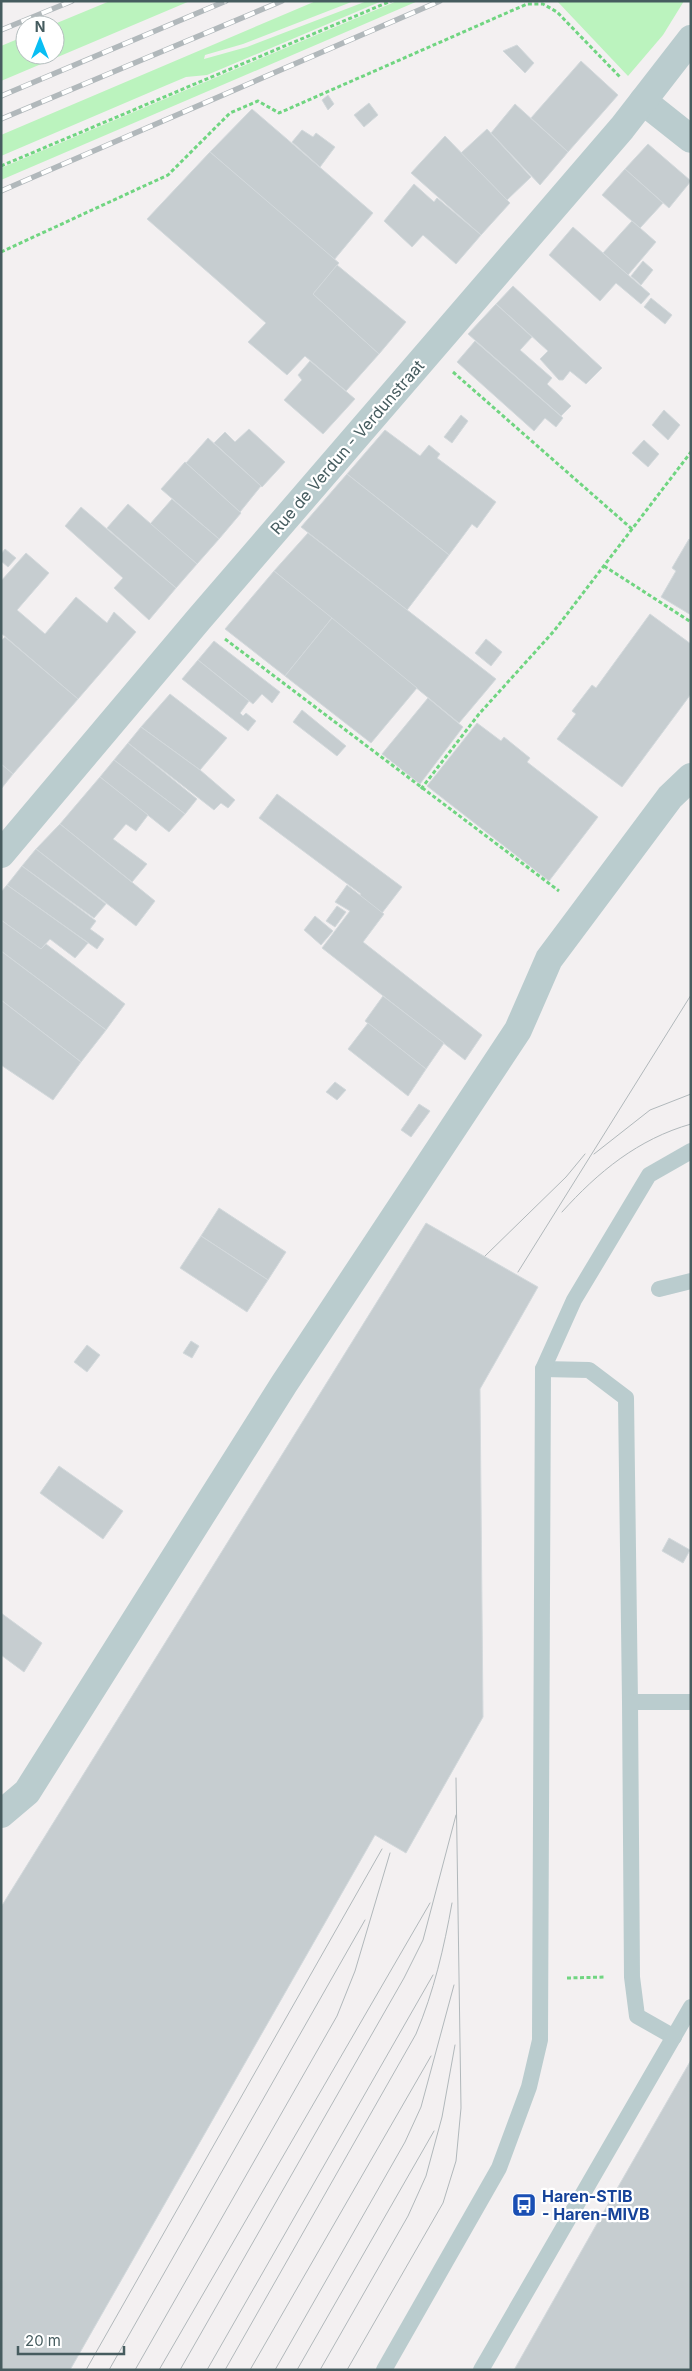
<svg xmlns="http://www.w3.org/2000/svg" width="692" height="2371" viewBox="0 0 692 2371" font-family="Inter,sans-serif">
<rect width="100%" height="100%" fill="#f3f0f1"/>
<g fill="#bbf3be">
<path d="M110 1H190L1 81V46L25 36V55H55V25H52Z"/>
<path d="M316 1H354L243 44 205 55 204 59 247 47 367 1H382L207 75 186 77 167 85 1 156V135Z"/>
<path d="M397 1H418L1 180V168Z"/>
<path d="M557 1H684L663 35 628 76Z"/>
</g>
<g fill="#c6cdd0" stroke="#d3d9dc">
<path d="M517 45 534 63 525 73 503 51Z"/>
<path d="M581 61 618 95 568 152 531 118Z"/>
<path d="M328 95 334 104 328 110 322 100Z"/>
<path d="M369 103 378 115 364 127 354 115Z"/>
<path d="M515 104 568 152 540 185 491 133Z"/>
<path d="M252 109 373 213 334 260 210 152Z"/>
<path d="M487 129 531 177 507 200 461 153Z"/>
<path d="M302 130 313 137 316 133 335 147 320 167 292 142Z"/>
<path d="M445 136 510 203 481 235 411 173Z"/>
<path d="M648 144 691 181 669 208 625 169Z"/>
<path d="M210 152 339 263 313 294 379 354 346 391 305 356 287 375 248 342 266 323 147 219Z"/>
<path d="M625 169 663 203 640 228 602 195Z"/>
<path d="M414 184 434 202 437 198 481 235 456 264 423 235 412 247 384 221Z"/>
<path d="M632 221 656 242 628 275 603 253Z"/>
<path d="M573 227 650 294 641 304 616 283 600 301 549 255Z"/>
<path d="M643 261 653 270 641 285 631 276Z"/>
<path d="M337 265 406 322 379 354 313 294Z"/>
<path d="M513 286 602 368 586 384 570 371 563 380H559L540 359 548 351 496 304Z"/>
<path d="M651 298 672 315 665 324 644 307Z"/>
<path d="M496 304 532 337 520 350 552 378 547 384 571 406 561 416 468 334Z"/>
<path d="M475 341 563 418 556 427 545 418 534 431 457 362Z"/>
<path d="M310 361 355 399 323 434 284 400 302 380 298 375Z"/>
<path d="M664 410 680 425 668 440 652 425Z"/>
<path d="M461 415 468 421 452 443 444 437Z"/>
<path d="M249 429 285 462 262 487 214 443 225 432 235 442Z"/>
<path d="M385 430 420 456 429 445 440 454 437 458 496 502 477 528 472 524 449 555 347 474Z"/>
<path d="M208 438 261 486 240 512 186 463Z"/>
<path d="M644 440 659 454 648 467 632 453Z"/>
<path d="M185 462 241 513 219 539 161 489Z"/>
<path d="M347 474 449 555 407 610 301 527Z"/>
<path d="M172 499 219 539 197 564 150 524Z"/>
<path d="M128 504 197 564 176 588 107 528Z"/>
<path d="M81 507 176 588 149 620 114 588 123 578 65 526Z"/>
<path d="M308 533 496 679 459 723 274 571Z"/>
<path d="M689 539 691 540V615L661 597 676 571 672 568Z"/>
<path d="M5 549 16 558 8 567 1 561V554Z"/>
<path d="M26 553 49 573 17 610 45 634 76 597 107 623 114 612 136 632 78 699 1 633V581Z"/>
<path d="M274 571 332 618 285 676 225 629Z"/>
<path d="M650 614 691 644V694L622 787 557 739 576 714 572 711 592 685 596 688Z"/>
<path d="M332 618 417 688 371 743 285 676Z"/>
<path d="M5 637 78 699 13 774 1 764V641Z"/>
<path d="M486 639 502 652 491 666 475 653Z"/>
<path d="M214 641 280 692 272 703 262 694 253 704 198 660Z"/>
<path d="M198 660 249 701 240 713 243 716 246 713 256 721 248 731 182 679Z"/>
<path d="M170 694 227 738 200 770 141 727Z"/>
<path d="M428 698 463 727 420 784 382 754Z"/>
<path d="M302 710 346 746 337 756 293 722Z"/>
<path d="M477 723 501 741 504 737 530 758 527 762 598 817 549 881 427 786Z"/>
<path d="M141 727 200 770 235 800 228 808 221 803 214 810 128 743Z"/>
<path d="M128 743 197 799 185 814 114 760Z"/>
<path d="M114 760 185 814 169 832 100 777Z"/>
<path d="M1 764 13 774 1 789Z"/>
<path d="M100 777 148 815 136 831 126 824 113 839 147 864 132 882 60 824Z"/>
<path d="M277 794 402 887 382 913 359 897 361 894 259 818Z"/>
<path d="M60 824 155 901 136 926 36 849Z"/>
<path d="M36 849 106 904 94 918 22 866Z"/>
<path d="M22 866 96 921 90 929 104 939 97 949 7 885Z"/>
<path d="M7 885 88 943 75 958 50 939 41 949 1 920V892Z"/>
<path d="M347 885 384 914 363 942 482 1035 465 1060 322 948 350 911 335 902Z"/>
<path d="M337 906 346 912 335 927 326 921Z"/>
<path d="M315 916 333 931 321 945 304 930Z"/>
<path d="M1 920 41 949 46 944 125 1004 106 1030 1 951Z"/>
<path d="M1 951 106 1030 81 1062 1 1000Z"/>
<path d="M383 996 444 1043 426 1069 365 1021Z"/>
<path d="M1 1000 81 1062 53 1100 1 1065Z"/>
<path d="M368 1023 426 1069 408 1096 348 1049Z"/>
<path d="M335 1082 346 1090 337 1100 326 1092Z"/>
<path d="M419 1104 430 1111 411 1137 401 1130Z"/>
<path d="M219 1208 286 1252 268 1280 201 1236Z"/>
<path d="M426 1223 538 1287 480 1389 483 1717 406 1853 375 1835 70 2370H1V1907Z"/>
<path d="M201 1236 268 1280 247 1312 180 1268Z"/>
<path d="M191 1341 199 1346 192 1358 183 1353Z"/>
<path d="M87 1345 100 1355 87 1372 74 1362Z"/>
<path d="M59 1466 123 1511 103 1539 40 1493Z"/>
<path d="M669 1538 690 1550 683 1563 662 1551Z"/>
<path d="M1 1613 42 1643 24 1672 1 1655Z"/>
<path d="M691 2060V2370H514L599 2220Z"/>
</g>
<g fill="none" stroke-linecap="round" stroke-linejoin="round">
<g stroke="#70d581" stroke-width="3" stroke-dasharray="4 2.5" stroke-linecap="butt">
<path d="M1 166 391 1"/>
<path d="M1 252 168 175 230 113 258 101 279 113 527 4H543L557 12 620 77"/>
<path d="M453 372 632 529"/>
<path d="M604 566 691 622"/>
<path d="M225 639 559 891"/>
<path d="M421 789 479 714 554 631 691 452"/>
<path d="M567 1978 606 1977"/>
</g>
<g stroke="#baccce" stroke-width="16">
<path d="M659 1289 691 1281"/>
<path d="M543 1369 589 1370 626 1398 630 1702H691"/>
<path d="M630 1702 632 1977 637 2016 674 2037"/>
<path d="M384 2370 499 2168 529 2087 540 2040 543 1369 574 1300 649 1175 691 1151"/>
<path d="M481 2370 691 2007"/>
</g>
<g stroke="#baccce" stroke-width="28">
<path d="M643 101 691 139"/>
<path d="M1 854 199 619 622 128 691 39"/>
<path d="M1 1814 27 1792 284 1384 518 1030 549 959 670 797 691 777"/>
</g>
<g stroke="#b1b8bb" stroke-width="1">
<path d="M594 1154 650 1110 691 1094"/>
<path d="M562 1212C598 1172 638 1139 691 1124"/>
<path d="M485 1256 566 1177 585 1154"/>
<path d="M518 1272 691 995"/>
<path d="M86 2370 382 1849"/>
<path d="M109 2370 365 1920"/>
<path d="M135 2370 337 2016 355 1971 390 1853"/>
<path d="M159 2370 430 1903"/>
<path d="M180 2370 404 1978 423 1940 456 1815"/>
<path d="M207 2370 433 1975"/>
<path d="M225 2370 416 2034C434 1991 444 1948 452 1903"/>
<path d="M250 2370 431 2056"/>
<path d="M275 2370 405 2142 421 2107 454 1985"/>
<path d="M297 2370 434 2131"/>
<path d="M320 2370 408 2216 426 2176 442 2117 455 2045"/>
<path d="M347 2370 443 2203 456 2161 461 2108 456 1778"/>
</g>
<defs>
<g id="rail">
<path d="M1 30 72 1"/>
<path d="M1 96 226 1"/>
<path d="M1 119 282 1"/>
<path d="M1 191 440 1"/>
</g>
</defs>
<use href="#rail" stroke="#b1b8bb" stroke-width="5.5"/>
<use href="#rail" stroke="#fff" stroke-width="4" stroke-dasharray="11" stroke-linecap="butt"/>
</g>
<defs>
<symbol id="bus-square" viewBox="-11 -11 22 22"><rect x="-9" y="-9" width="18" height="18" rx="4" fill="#1a4fb4" stroke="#fff"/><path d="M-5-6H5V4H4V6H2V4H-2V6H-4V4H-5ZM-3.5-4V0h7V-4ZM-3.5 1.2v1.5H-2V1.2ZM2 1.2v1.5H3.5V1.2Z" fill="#fff"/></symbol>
</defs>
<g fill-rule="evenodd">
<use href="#bus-square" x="510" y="2191" width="28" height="28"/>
</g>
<g text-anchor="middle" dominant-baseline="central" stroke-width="4.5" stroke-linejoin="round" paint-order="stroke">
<g font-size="16" fill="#465c5f" stroke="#fff">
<text transform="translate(347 447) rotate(-49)">Rue de Verdun - Verdunstraat</text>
</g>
<g font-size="16" font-weight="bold" fill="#164399" stroke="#fff" text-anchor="start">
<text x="542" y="2196">Haren-STIB<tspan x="542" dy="18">- Haren-MIVB</tspan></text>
</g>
</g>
<rect width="692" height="2371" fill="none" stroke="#465c5f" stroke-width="5"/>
<g transform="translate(40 40)"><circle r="24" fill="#ffffff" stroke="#b5bebf"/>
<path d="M0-4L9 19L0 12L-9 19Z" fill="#09bef3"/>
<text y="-8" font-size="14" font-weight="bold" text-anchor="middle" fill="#465c5f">N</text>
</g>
<path d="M18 2346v8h106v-8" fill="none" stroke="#465c5f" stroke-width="2.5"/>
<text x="25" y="2346" font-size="15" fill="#465c5f" stroke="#ffffff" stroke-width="4" paint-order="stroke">20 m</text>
</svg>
